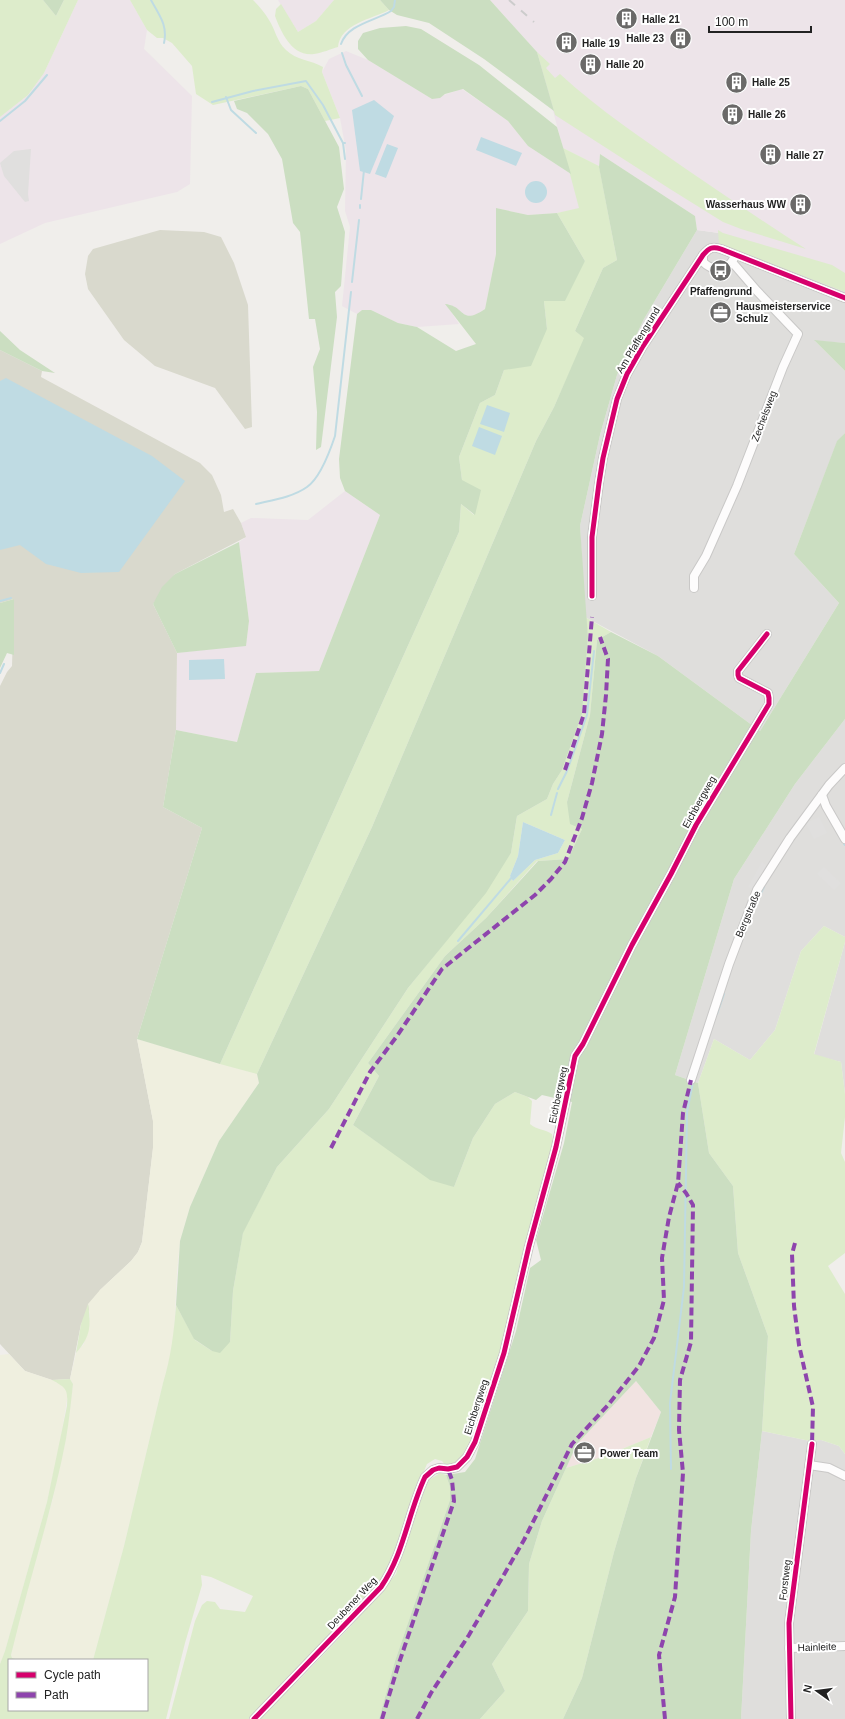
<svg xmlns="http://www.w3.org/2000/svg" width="845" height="1719" viewBox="0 0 845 1719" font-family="Helvetica,sans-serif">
<rect width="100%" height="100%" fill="#f0eeeb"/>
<g fill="#dfdedc">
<path d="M697 230 719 233 811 279 845 292V343L815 341 845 371V433L837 442 794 554 839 603 760 731 658 656 585 617 580 526 600 435 617 375 644 319Z"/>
<path d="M845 719V937L824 926 801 951 775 1030 750 1060 714 1039 698 1083 675 1075 734 879 795 784Z"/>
<path d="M845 942V1094L841 1062 814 1055Z"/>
<path d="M762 1431 810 1441 821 1440 839 1446 845 1454V1719H741L751 1531Z"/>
</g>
<path fill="#f1e3e1" d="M636 1381 661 1412 651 1437 605 1456 566 1468 577 1444Z"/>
<g fill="#ede4e9">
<path d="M78 0H130L147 30 144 49 192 96 190 184 177 192 45 223 0 244V117L28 95 44 73Z"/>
<path d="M278 0H334L316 21 298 32Z"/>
<path d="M490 0H845V292L719 244V233L697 230 695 216 600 154 599 166 563 148 537 52Z"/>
<path d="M346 51 368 60 432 99 462 89 508 121 528 146 571 174 580 209 557 213 528 215 496 208V254L485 309 475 316H467L451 305 446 304 459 324 417 327 398 323 371 310H362L357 314 342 306 350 227 345 211 346 151 340 118 322 72 329 59Z"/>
<path d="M345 491 380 515 319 671 256 673 237 742 176 730 177 653 246 645 249 621 239 542 246 537 241 523 251 518 308 520Z"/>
</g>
<g fill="#d9d9cd">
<path d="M160 230 204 232 221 237 234 263 248 305 252 427 245 429 215 388 155 366 124 340 88 289 85 274 88 256 93 249Z"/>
<path d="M0 350 42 371 41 377 200 463 212 475 221 495 224 512 233 509 241 523 246 537 175 574 153 604 177 653 176 730 163 807 202 828 137 1039 153 1121V1148L142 1242 138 1252 131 1261 100 1290 81 1324 70 1379 52 1380 25 1371 0 1344V686L7 672 12 666 14 599 0 603Z"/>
</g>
<g fill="#efefdf">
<path d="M137 1039 257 1074 259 1083 219 1141 190 1207 180 1241 177 1271 174 1334 170 1358 163 1383 124 1546 93 1660H19L12 1658 11 1655 19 1619 52 1502 66 1438 73 1384 70 1379 76 1353 84 1344 90 1317 88 1304 100 1290 131 1261 138 1252 142 1242 153 1148V1121Z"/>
<path d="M9 1354 25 1371 52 1380 64 1386 68 1393 60 1442 47 1502 5 1651 0 1664V1355Z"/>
</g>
<g fill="#ddeccb" fill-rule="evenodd">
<path d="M0 0H43L56 16 64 0H78L44 73 28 95 0 117Z"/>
<path d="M130 0H253C259 6 265 13 269 20 275 29 277 42 286 50 296 60 311 60 323 67L322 72 340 118 325 121 308 89 301 86 213 105 196 94 192 66 172 43 163 38H157L147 30Z"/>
<path d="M334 0H380L389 10C372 19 340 24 338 47 331 49 322 53 314 54 292 57 281 32 275 16L276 9 281 4 298 32 316 21Z"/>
<path d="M537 52 550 64 546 68 555 78 560 74C599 110 643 139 686 169 726 196 765 223 806 249L741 229 723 222 670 189 555 115Z"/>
<path d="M563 148 599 166 617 260 603 268 575 331 585 338 554 407 536 441 372 827 257 1074 220 1064 459 532 461 504 474 515 462 480 459 457 480 403 495 395 504 370 547 329 544 301 585 261 557 213 579 208Z"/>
<path d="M718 230 723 233 832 265 845 273V292L719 244Z"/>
<path d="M585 617 611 632 597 640 590 715 567 802 582 829 568 859 537 861 486 918 445 956 368 1063 379 1076 353 1125 380 1144 454 1187 473 1138 495 1104 515 1092 528 1097 532 1101 530 1124C537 1130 545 1129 552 1134L553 1141C530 1243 507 1347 470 1444L463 1457 455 1465 446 1466 442 1461 435 1459 427 1464 418 1485 393 1558 378 1586 249 1719H169L195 1621 202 1605 207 1601 215 1602 220 1609 245 1612 253 1596 211 1577 201 1575 202 1585 185 1643 166 1719H0V1664L5 1651 47 1502 67 1406C68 1390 67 1388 52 1380L70 1379 73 1384C71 1402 69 1421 66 1439 52 1512 28 1583 11 1655L12 1658 19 1660H9V1710H147V1660H93L124 1546 163 1383C171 1357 174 1332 176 1305L195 1340 212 1351 230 1342 233 1291 243 1232 277 1167 329 1109 408 988 442 946 511 853 517 816 547 799 553 784 562 770 582 714 588 638ZM523 822 565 840 558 853 535 860 513 881 510 876 518 856Z"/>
<path d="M824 926 845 937V942L814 1054 841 1062 845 1094V1117L841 1153 845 1162V1253L828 1266 845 1294V1454L839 1446 821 1440 810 1441 762 1431 768 1336 738 1253 733 1186 709 1153 698 1083 714 1039 750 1060 775 1030 801 951Z"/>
<path d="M88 1304C91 1326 91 1336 76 1353L81 1324Z"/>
<path d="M651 1437 636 1478 614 1552 582 1678 563 1719H480L505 1691 492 1664 528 1611 529 1564 542 1521 566 1468 605 1456Z"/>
<path d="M440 1473 446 1475 450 1487V1500L395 1661 379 1719H258L300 1679 350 1627 396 1574 420 1499 429 1480Z"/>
</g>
<g fill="#cbdec1">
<path d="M43 0H64L56 16Z"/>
<path d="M380 0H490L537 52 554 111 484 59 429 23 397 15 389 10Z"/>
<path d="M406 26 421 29 479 65 557 127 571 174 528 146 508 121 463 89 445 94 440 98 432 99 368 60 358 49V41L363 33 380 28Z"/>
<path d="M301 86 308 89 339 147 344 189 337 207 345 232 341 286 335 292 337 317 321 447 316 450 317 412 313 367 320 349 315 319H309L300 232 293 223 282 159 268 134 247 113 237 109 234 101Z"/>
<path d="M600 154 695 216 697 230 644 319 617 375 600 435 580 526 588 638 582 714 562 770 553 784 547 799 517 816 511 853 486 893 408 988 329 1109 277 1167 243 1233 233 1291 230 1342 220 1353 212 1351 194 1339 176 1305 180 1241 190 1207 219 1141 259 1083 257 1074 372 827 536 441 554 407 584 338 575 331 603 268 617 260 599 167Z"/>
<path d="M496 208 528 215 557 213 585 261 565 301H544L547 329 531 366 504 370 495 395 480 403 459 457 462 480 481 490 475 515 461 504 459 532 220 1064 137 1039 202 828 163 807 176 730 237 742 256 673 319 671 380 515 345 491 340 478 339 459 357 314 362 310H371L398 323 417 327 456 351 476 344 445 304C466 306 460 326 485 309L496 254Z"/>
<path d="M0 331 20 350 55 373 42 371 0 350Z"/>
<path d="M814 340 845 343V371Z"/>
<path d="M845 433V719L795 784 734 879 675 1075 698 1083 709 1153 733 1186 738 1253 768 1336 762 1431 751 1531 741 1719H563L582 1678 614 1552 636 1478 661 1412 636 1381 577 1444 542 1521 529 1564 528 1611 492 1664 505 1691 480 1719H379L395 1661 450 1500V1487L446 1475 465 1472 475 1459 516 1331 530 1268 541 1260 536 1240 564 1143 572 1102 542 1095 536 1100 515 1092 495 1104 473 1138 454 1187 430 1180 353 1125 379 1076 368 1063 445 956 486 918 538 861 568 859 582 829 570 824 567 802 590 715 597 640 611 632 658 656 760 731 839 603 794 554 837 441Z"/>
<path d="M239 542 249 621 246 646 177 653 153 604 162 587 175 574Z"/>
<path d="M14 599V655L7 653 0 668V603Z"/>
</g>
<g fill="#e0dfde">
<path d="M31 149 28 194 29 201 25 202 4 176 0 163 14 151Z"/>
<path d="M819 817 827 833 814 839 806 823Z"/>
<path d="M762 862 770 868 757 890 748 887Z"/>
<path d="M824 867 841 883 834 890 817 874Z"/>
</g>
<g fill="#bfdbe3">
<path d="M374 100 394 116 370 174 360 171 352 110Z"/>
<path d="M481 137 522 153 516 166 476 150Z"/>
<path d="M387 144 398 148 386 178 375 174Z"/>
<circle cx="536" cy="192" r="11"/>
<path d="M6 378 152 456 185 481 119 572 81 573 46 564 20 545 0 550V381Z"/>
<path d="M487 405 510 413 504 432 480 424Z"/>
<path d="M479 427 502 436 495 455 472 446Z"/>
<path d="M224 659 225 679 189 680V660Z"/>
<path d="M523 822 565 840 558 853 535 860 513 881 510 876 518 856Z"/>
</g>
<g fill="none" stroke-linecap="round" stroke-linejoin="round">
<g stroke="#bfdbe3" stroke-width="2">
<path d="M151 0C159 15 168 25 164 43"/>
<path d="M341 44C348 24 375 21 391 11L394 7 395 0"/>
<path d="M342 53 346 65 362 96"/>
<path d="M226 97 231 110 256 133"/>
<path d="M212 102 253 91 306 81 323 105 343 143H345"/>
<path d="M0 121 25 101 47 75"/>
<path d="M343 143 345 159"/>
<path d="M361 199 364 170"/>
<path d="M360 208V205"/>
<path d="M352 282 359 220"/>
<path d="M256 504C273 500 293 497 307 487 320 478 330 451 335 436L351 292"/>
<path d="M0 601 11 598"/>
<path d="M0 673 4 664"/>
<path d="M558 789 567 771 587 715 594 651"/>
<path d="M551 815 557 793"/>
<path d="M844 844 845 845"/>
<path d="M758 899 764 887"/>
<path d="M458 941 513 876"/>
<path d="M717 1014 724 994"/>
<path d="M671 1469 670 1403 684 1287 687 1112 693 1082"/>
</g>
<defs>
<g id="minor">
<path d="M703 255V262C713 272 728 271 734 258"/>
<path d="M694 588V576L706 556 737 486 783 367 798 334 757 291 732 262"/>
<path d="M592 596V537L599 483 603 458 617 399 627 374 643 346 703 255C709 248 712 246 721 249L845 298"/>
<path d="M822 795 826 806 845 839"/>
<path d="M691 1080 729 964 757 890 790 838 829 785 845 768"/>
<path d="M809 1465 829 1468 845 1476"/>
<path d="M789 1648 845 1646"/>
<path d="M254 1719 381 1587C404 1554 408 1513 425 1477L433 1470 439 1468 448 1469 457 1467 467 1457 475 1442 504 1353 529 1246 556 1147 575 1056 583 1044 632 945 671 874 696 825 769 704V698L768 693 739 678 738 675V671L767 634"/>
<path d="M791 1719 789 1623 812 1444"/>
</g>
</defs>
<use href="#minor" stroke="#c9c8c7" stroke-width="10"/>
<use href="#minor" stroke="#fdfcfc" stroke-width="8"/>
<path stroke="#ccc" stroke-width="2" stroke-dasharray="8 8" stroke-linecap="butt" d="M509 0 534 22"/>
<g stroke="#8e44ad" stroke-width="4" stroke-dasharray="8 4" stroke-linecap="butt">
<path d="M565 770 584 714 592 617"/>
<path d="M331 1148 370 1072 397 1036 442 969 535 895 551 879 565 862 582 818 592 783 602 734 606 695 608 659 600 637"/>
<path d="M795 1243 792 1254 794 1306 799 1345 813 1407 812 1444"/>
<path d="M382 1719 398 1666 454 1501 452 1480 448 1469"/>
<path d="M417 1719 431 1693 469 1635 524 1540 572 1444 608 1405 639 1366 654 1338 664 1300 662 1258 669 1217 678 1183 683 1113 691 1080"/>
<path d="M665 1719 659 1655 675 1597 683 1473 679 1430 680 1380 691 1342 693 1205 686 1193 678 1183"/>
</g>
<defs>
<g id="cycleway">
<path d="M592 596V537L599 483 603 458 617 399 627 374 643 346 703 255C709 248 712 246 721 249L845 298"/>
<path d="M254 1719 381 1587C404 1554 408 1513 425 1477L433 1470 439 1468 448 1469 457 1467 467 1457 475 1442 504 1353 529 1246 556 1147 575 1056 583 1044 632 945 671 874 696 825 769 704V698L768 693 739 678 738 675V671L767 634"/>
<path d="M791 1719 789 1623 812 1444"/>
</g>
</defs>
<use href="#cycleway" stroke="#fff" stroke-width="8"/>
<use href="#cycleway" stroke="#d6006c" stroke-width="5"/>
</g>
<defs>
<symbol id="building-disc" viewBox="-11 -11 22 22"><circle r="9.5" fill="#6a6968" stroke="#fff"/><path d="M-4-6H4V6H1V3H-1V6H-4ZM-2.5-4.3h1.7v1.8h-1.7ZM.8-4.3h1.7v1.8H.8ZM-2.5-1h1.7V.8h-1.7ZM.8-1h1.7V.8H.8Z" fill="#fff"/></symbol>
<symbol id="bus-disc" viewBox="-11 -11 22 22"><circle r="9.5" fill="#6a6968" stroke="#fff"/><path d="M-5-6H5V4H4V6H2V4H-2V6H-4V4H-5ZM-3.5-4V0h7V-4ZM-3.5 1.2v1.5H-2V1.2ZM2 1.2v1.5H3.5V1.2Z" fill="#fff"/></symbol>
<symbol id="office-disc" viewBox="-11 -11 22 22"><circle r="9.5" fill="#6a6968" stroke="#fff"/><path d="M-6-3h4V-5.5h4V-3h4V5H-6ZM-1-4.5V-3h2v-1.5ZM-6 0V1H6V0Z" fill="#fff"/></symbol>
</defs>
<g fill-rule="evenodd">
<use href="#building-disc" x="614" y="6" width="25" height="25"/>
<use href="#building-disc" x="668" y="26" width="25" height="25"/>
<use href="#building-disc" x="554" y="30" width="25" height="25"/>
<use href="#building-disc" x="578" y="52" width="25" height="25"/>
<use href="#building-disc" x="724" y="70" width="25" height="25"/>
<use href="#building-disc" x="720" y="102" width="25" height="25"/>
<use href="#building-disc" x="758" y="142" width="25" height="25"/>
<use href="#building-disc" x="788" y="192" width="25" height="25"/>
<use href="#bus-disc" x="708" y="258" width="25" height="25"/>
<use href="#office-disc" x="708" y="300" width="25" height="25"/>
<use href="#office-disc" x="572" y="1440" width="25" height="25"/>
</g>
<g text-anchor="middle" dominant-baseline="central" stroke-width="4" stroke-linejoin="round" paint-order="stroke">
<g font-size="10" font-weight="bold" fill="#222" stroke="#fff" text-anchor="start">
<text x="642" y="19">Halle 21</text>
<text x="664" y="38" text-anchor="end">Halle 23</text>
<text x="582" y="43">Halle 19</text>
<text x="606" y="64">Halle 20</text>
<text x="752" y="82">Halle 25</text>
<text x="748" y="114">Halle 26</text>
<text x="786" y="155">Halle 27</text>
<text x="786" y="204" text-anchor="end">Wasserhaus WW</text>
<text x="721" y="291" text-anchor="middle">Pfaffengrund</text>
<text x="736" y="306">Hausmeisterservice<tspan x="736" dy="12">Schulz</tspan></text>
<text x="600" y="1453">Power Team</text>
</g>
<g font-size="10" fill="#222" stroke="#fff">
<text transform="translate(638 340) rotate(-59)">Am Pfaffengrund</text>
<text transform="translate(764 416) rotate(-69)">Zechelsweg</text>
<text transform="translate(699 802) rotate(-61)">Eichbergweg</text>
<text transform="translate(748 914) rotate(-67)">Bergstraße</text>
<text transform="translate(558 1095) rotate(-78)">Eichbergweg</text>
<text transform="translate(476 1407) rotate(-72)">Eichbergweg</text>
<text transform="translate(785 1580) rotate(-83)">Forstweg</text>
<text transform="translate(352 1603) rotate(-47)">Deubener Weg</text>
<text transform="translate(817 1647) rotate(-2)">Hainleite</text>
</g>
</g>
<rect x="8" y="1659" width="140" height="52" fill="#ffffff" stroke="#a7a7a7"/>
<rect x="16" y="1672" width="20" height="6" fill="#d6006c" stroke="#a7a7a7"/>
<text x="44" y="1679" font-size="12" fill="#222222">Cycle path</text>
<rect x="16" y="1692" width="20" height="6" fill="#8e44ad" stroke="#a7a7a7"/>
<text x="44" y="1699" font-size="12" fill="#222222">Path</text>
<g transform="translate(817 1691) rotate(284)" stroke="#ffffff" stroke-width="3" paint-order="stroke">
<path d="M0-3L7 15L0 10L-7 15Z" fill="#222222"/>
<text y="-6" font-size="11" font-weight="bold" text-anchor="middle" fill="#222222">N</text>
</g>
<path d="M709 26v6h102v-6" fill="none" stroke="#222222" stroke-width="2"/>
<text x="715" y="26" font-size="12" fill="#222222" stroke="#ffffff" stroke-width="3" paint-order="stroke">100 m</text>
</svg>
